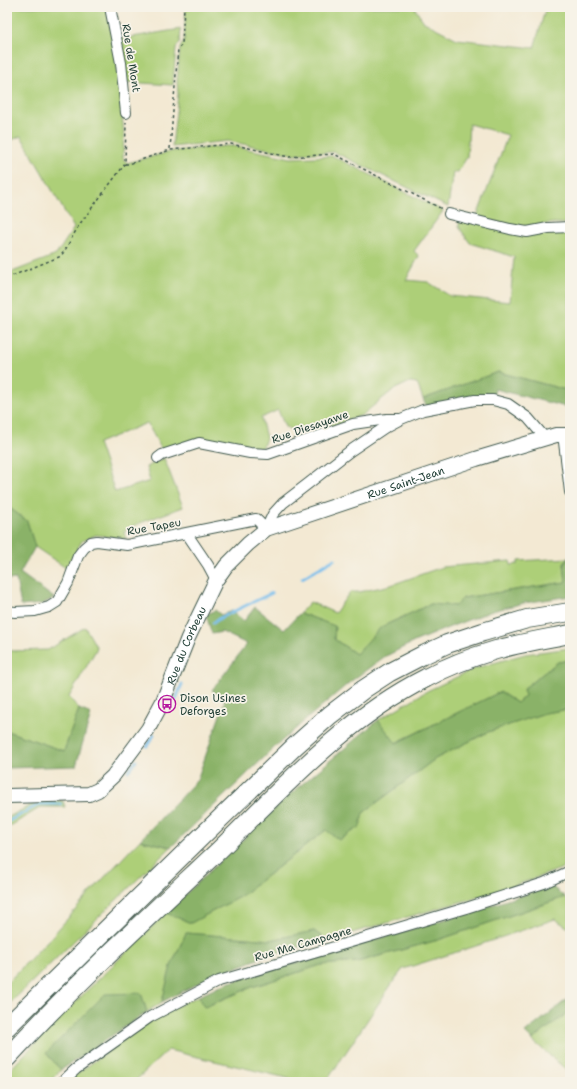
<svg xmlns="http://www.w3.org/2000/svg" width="577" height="1089" viewBox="0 0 577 1089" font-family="'Shantell Sans',sans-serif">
<rect width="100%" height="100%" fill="#f7f3e8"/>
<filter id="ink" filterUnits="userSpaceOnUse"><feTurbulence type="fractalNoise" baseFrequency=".025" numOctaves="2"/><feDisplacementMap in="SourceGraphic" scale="8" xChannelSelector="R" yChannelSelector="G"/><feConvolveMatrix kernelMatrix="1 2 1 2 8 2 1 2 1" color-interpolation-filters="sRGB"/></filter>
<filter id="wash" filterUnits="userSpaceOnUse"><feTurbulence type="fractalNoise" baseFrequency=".012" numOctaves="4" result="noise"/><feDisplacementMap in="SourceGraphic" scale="16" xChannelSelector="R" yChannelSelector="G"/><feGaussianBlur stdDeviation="0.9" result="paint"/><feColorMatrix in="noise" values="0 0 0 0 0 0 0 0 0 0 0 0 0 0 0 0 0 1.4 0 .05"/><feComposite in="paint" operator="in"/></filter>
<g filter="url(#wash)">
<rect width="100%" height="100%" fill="#f3e9d3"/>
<g fill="#adcf78" stroke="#668656">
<path d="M7 7H107L116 55 124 134 123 158 127 163 173 151 226 146H233L291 158 333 156 443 211 414 251 419 256 406 280 428 282 450 296 510 302 514 257 470 243 459 227V221L570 233V391L498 372 423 399 417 383 410 382 393 390 362 415 308 436 285 427 278 410 261 418 266 438 262 449 209 442 162 450 147 423 98 443 115 492 150 481 146 467 164 458 183 507 140 523 124 531 126 539 96 535 82 541 66 568 35 547 27 521 7 506V274L56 255 74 228 21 136 7 142Z"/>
<path d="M186 7H414L424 22 457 39 534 48 546 7H570V224L554 223 524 227 476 219 508 135 469 124 467 157 458 172H453L448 207 334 152 292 154 228 141 172 147 178 94 177 81 180 48 184 41Z"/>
<path d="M181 29 180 42 176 48 173 85 126 82 120 39Z"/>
<path d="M568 558 564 564 566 582 463 598 455 606 431 604 381 627 356 654 334 639V626L300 613 310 602 335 613 350 592H359L391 585 442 567 510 561 511 565 518 564V561Z"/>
<path d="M85 627 97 648 69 697 79 709 64 751 7 731V651L48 650Z"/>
<path d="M570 648V660L558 662 523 689 525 696 517 703 500 692 395 743 378 720 427 691 476 668 525 654Z"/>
<path d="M570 709V865L555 871 499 891 327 940 314 931 271 940 186 933 171 966 162 1002 147 1012 141 993 47 1054 61 1070 49 1082H7V1073C58 1018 112 966 166 913L191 923 241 896 326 830 363 813 435 759 488 732 545 713Z"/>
<path d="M40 800 63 801 65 807H41L7 828V818Z"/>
<path d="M140 840 171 847 7 1006V983L54 934 100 882Z"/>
<path d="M565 897 570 902V929L555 919 476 946 403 969 393 982 326 1082H304L168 1050 134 1082H66L157 1015 199 996 205 1007 252 987 321 965 357 962 438 940Z"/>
<path d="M570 1011V1073L532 1040Z"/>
</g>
<g fill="#8ab268" stroke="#54784e">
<path d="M498 372 570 391V408L495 389 493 397 426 406 423 399Z"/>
<path d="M7 506 27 521 35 547 20 573 54 598 42 604 21 606 16 579 7 580Z"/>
<path d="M570 556V596L524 603 492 611 455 625 416 641 384 657 350 682 310 716 276 746 171 847 140 840 197 780 225 701 212 690 247 644 222 632 212 634 206 615 215 610 221 615 232 611 244 621 255 607 284 630 300 613 335 626 334 639 356 654 381 627 431 604 455 606 463 598 566 582 564 564Z"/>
<path d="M570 660V709L545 713 488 732 435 759 363 813 360 827 339 840 326 830 241 896 191 923 166 913 287 797 378 720 396 743 500 692 517 703 525 696 523 689 558 662Z"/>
<path d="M79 709 91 714 76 766 7 768V731L64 751Z"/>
<path d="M551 886 565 897 438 940 357 962 321 965 252 987 204 1007 199 996 227 983 470 912Z"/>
<path d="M314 931 326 940 266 956 208 978 162 1002 171 966 186 933 271 940Z"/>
<path d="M141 993 147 1012 61 1070 46 1053 105 994Z"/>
<path d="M570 997V1011L532 1040 525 1033Z"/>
</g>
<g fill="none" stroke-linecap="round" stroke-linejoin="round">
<g stroke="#74bdec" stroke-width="3">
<path d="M302 578 335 559"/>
<path d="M213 623 220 618 272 593"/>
<path d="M174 704 182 684"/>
<path d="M147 746 154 735"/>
<path d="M128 771 136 761"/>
<path d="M7 822 40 804H61"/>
</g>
</g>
</g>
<g filter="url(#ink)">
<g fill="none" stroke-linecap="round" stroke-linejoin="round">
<defs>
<g id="street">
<path d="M110 7 121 63 126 113"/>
<path d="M449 214 510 229 527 232 548 228 570 227"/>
<path d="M563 434 570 492"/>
<path d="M158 458 162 455 199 443 250 453 268 454 353 424 387 419H399"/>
<path d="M187 534 208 565 216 580"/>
<path d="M7 611 15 612 35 611 49 607 57 602 68 583 78 556 84 548 91 542 97 541 127 545 256 519 266 529 273 514 283 503 309 483 350 451 384 428 401 419 423 410 475 400H493L508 404 528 418 546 439"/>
<path d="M62 1082 76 1069 150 1017 219 981 466 908 544 883 570 871"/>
</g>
<g id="secondary">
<path id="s1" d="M7 796 89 794 98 790 113 776 148 729 163 701 188 638 216 580 226 566 248 544 266 529 476 459 556 435H570"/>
</g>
<g id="highway">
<path d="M7 1027 201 837 295 746 330 715 364 689 390 672 421 656 447 644 483 632 527 619 570 612"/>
<path d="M7 1058C73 986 145 920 216 853 281 790 343 720 426 678 448 666 472 657 496 650 520 643 545 639 570 634"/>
</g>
</defs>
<use href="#street" stroke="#3f574c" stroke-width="12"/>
<use href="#secondary" stroke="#3f574c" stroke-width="16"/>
<use href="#highway" stroke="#3f574c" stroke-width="20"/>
<g stroke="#3f574c" stroke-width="1.5" stroke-dasharray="3 3" stroke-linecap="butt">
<path d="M170 149 178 49 182 44 184 7"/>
<path d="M125 164H129L170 150 231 144 289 157 334 154 442 209"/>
<path d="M7 278 59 257 64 252 79 225 125 164 126 123"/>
</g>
<use href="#street" stroke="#fff" stroke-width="10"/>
<use href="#secondary" stroke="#fff" stroke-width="14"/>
<use href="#highway" stroke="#fff" stroke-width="18"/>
</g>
</g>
<defs>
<symbol id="bus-ring" viewBox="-11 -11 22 22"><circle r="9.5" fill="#f7f3e8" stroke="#b5179e" stroke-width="1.5"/><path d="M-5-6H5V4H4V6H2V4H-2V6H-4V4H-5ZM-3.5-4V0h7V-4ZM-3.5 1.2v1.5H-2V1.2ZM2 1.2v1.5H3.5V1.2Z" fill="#b5179e"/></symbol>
</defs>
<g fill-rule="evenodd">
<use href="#bus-ring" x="157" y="694" width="20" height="20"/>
</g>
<g text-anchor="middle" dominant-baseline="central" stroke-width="3.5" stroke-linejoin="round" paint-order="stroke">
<g font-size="11" fill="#1f3d34" stroke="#f7f3e8">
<text transform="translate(131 58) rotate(81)">Rue de Mont</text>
<text transform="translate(310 427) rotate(-19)">Rue Diesayawe</text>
<text stroke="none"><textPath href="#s1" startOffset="554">Rue Saint-Jean</textPath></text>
<text transform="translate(154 527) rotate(-10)">Rue Tapeu</text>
<text stroke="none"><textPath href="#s1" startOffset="263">Rue du Corbeau</textPath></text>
<text transform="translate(303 944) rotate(-16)">Rue Ma Campagne</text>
</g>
<g font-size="11" fill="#1f3d34" stroke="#f7f3e8" text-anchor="start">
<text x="180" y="698">Dison Usines<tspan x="180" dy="13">Deforges</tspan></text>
</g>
</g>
<rect width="577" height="1089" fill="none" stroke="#f7f3e8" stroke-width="24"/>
</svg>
